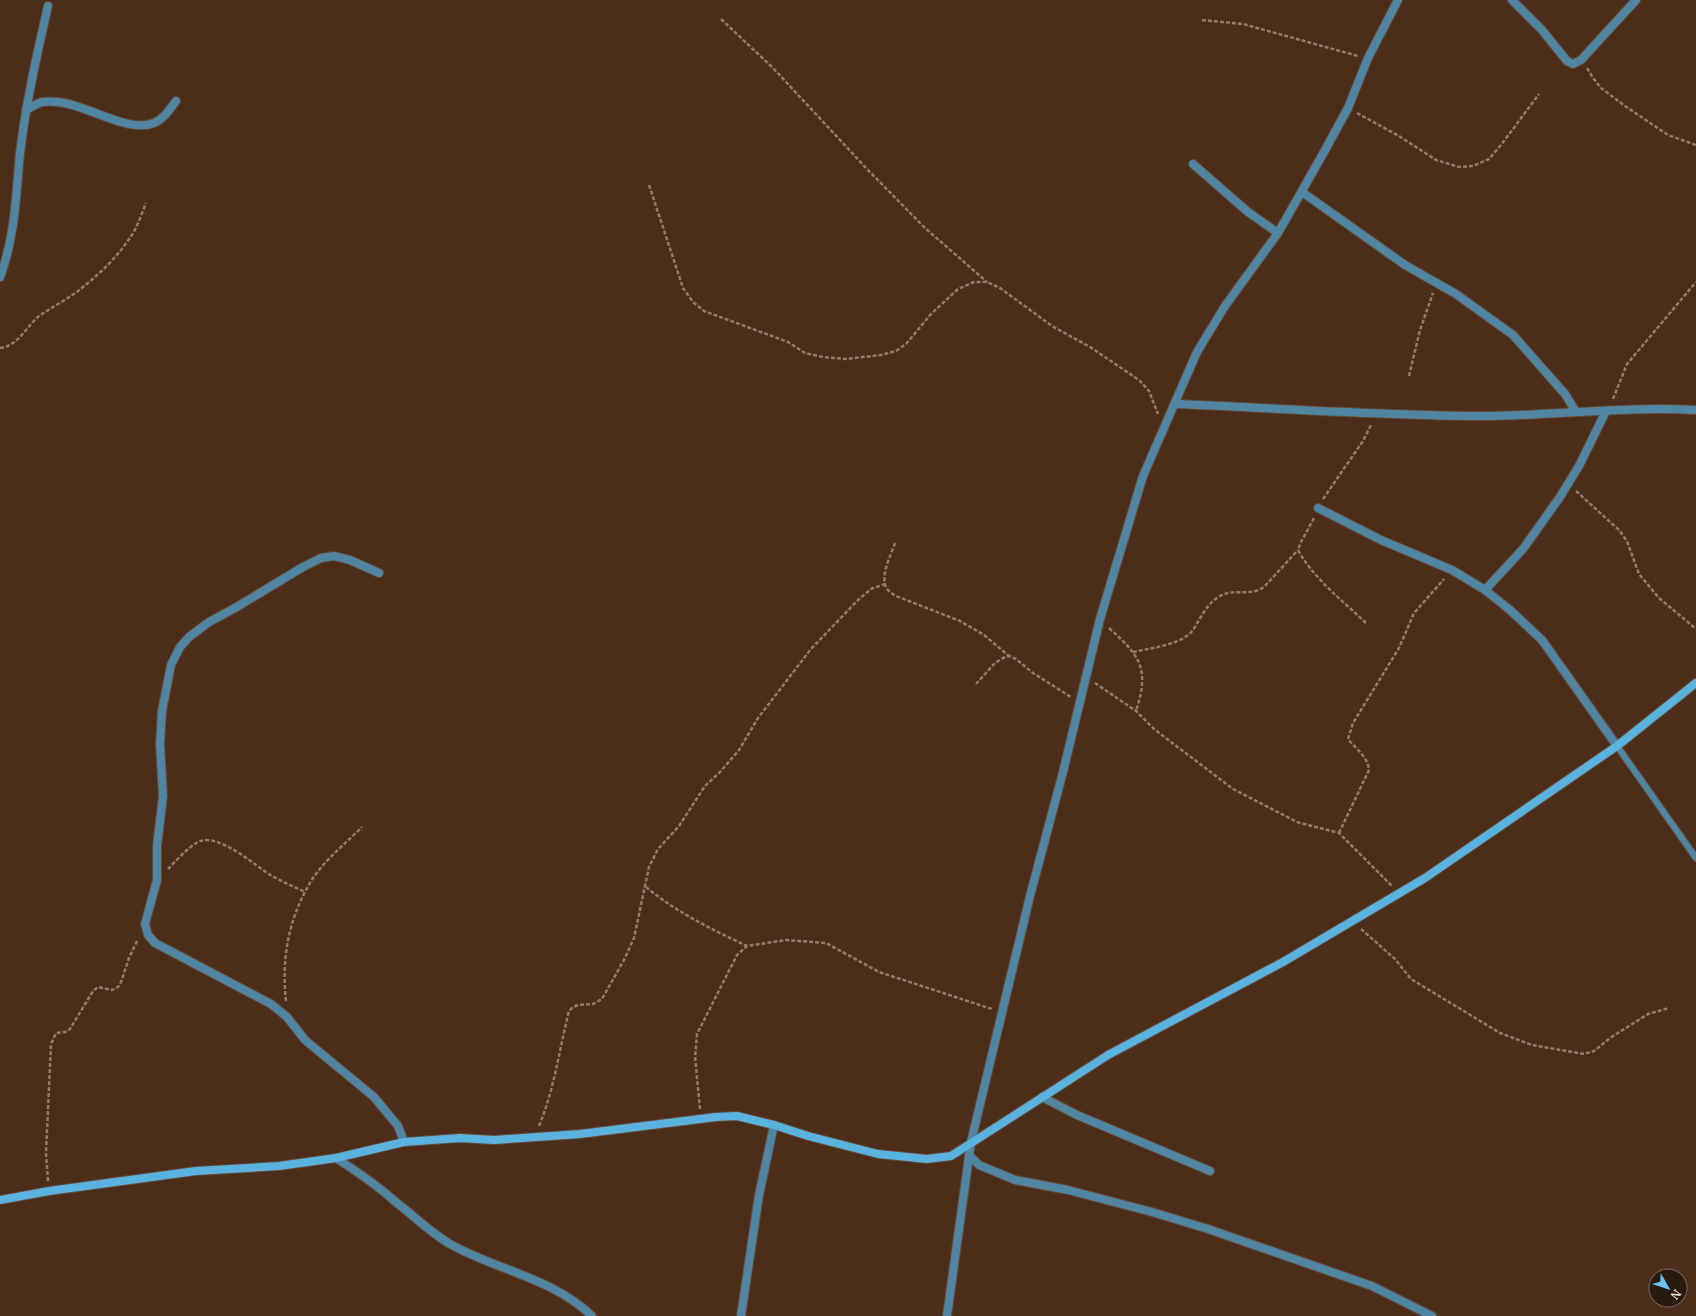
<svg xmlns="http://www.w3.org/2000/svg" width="1696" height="1316" viewBox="0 0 1696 1316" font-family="Merriweather,serif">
<rect width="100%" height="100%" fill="#4b2d1a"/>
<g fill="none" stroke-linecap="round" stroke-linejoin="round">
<defs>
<path id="lane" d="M1617 746 1696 858"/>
<g id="street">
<path d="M1512 0 1542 30 1567 61 1573 64 1581 60 1636 0"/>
<path d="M26 110C31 107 38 103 43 102 78 96 123 135 154 123 164 119 170 109 176 101"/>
<path d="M1193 164 1248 212 1278 233"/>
<path d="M1302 192 1405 265 1456 294 1513 335 1565 394 1576 412"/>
<path d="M0 277C15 237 16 195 20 153 26 103 37 54 48 6"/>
<path d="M1175 404C1280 408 1385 416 1490 416 1559 415 1627 406 1696 410"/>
<path d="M1318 508 1381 540 1452 570 1485 590 1510 610 1542 640 1617 746"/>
<path d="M379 573 350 560 334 556 321 558 303 567 235 608 209 622 189 637 180 647 171 665 162 711 160 744 163 796 157 846V880L145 924 148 935 155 943 271 1004 287 1017 305 1040 374 1097 398 1126 404 1142"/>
<path d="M1485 590 1523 549 1560 497 1579 466 1606 411"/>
<path d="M1042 1097 1077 1115 1210 1171"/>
<path d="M969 1155 979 1165 1015 1180 1068 1190 1152 1212 1208 1229 1372 1286 1432 1316"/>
<path d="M336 1158C358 1172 378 1186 397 1203 414 1216 431 1233 450 1244 496 1270 553 1278 592 1316"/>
<path d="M741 1316 759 1195 774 1125"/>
<path d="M947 1316 971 1142 1030 896 1063 772 1100 619 1143 476 1197 352 1225 306 1278 233 1324 152 1348 108 1368 58 1398 0"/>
</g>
<path id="secondary" d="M0 1200 49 1191 196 1171 279 1166 336 1158 404 1142 460 1138 494 1140 580 1134 716 1117 737 1116 774 1125 808 1136 878 1154 927 1159 951 1156 1108 1055 1283 962 1425 878 1617 746 1696 683"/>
</defs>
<use href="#lane" stroke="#654937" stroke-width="8"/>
<use href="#street" stroke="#654937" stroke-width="10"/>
<use href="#secondary" stroke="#654937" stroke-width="10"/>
<g stroke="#957c6c" stroke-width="2.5" stroke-dasharray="4 2" stroke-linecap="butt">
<path d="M721 19 773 68 867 169 925 228 987 282"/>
<path d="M1202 20 1243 24 1358 56"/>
<path d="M1587 68 1593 78 1601 88 1625 106 1668 135 1696 145"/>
<path d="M1357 113 1399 136 1436 160 1459 167 1473 166 1489 159 1501 145 1539 94"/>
<path d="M649 185 683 288 693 302 704 311 788 342 805 353 823 357 846 359 881 355 896 351 906 344 931 314 958 289 974 282H987L1000 288 1052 326 1090 347 1139 380 1149 391 1158 414"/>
<path d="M0 348C18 346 27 326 39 316 52 307 66 300 78 291 96 277 116 259 129 239 137 229 141 215 146 203"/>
<path d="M1409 376 1420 330 1433 293"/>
<path d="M1613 399 1627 364 1696 282"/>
<path d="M1576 491 1619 530 1627 541 1639 574 1659 598 1696 629"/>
<path d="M1323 499 1363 441 1371 425"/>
<path d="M1314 518 1301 542 1298 550C1314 579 1342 600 1366 623"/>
<path d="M895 543C891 555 882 571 885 584 886 590 891 593 896 596L960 621 984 635 1009 656"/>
<path d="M1109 628C1140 656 1150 668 1136 711"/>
<path d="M1133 652C1150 648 1182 645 1193 630 1201 618 1206 604 1220 596 1233 588 1250 597 1264 587L1298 550"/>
<path d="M1095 683 1136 711 1154 729 1233 789 1297 822 1339 833 1392 886"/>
<path d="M976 684 995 663 1003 658 1009 656 1016 659 1033 673 1071 697"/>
<path d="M1339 833 1369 770C1368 757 1356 749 1348 739L1353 723 1399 648 1414 613 1444 579"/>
<path d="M168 869C177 860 187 848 198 842 219 832 255 866 272 876 283 882 294 887 305 892"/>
<path d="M646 887C676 912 711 929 747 946"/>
<path d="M1361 929 1395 959 1411 979 1500 1033 1532 1045 1584 1054 1594 1051 1610 1038 1648 1014 1669 1008"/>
<path d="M286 1001C281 957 289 916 313 878 326 859 346 843 362 827"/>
<path d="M700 1109 695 1057 697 1034 737 955 747 946 786 940 826 943 879 972 992 1009"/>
<path d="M539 1126C555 1087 559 1050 569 1011L573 1007 578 1005 593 1004 602 999 625 958 634 938 649 867 658 849 679 826 705 786 720 772 739 750 758 718 811 649 858 600 871 589 885 584"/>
<path d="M48 1181 46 1153 51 1044 56 1033 65 1032 70 1029 93 991 98 987 112 990 118 987 121 982 129 958 138 939"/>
</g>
<use href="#lane" stroke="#5186a2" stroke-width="6"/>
<use href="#street" stroke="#5186a2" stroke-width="8"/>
<use href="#secondary" stroke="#5ab3df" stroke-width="8"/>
</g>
<g transform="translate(1668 1288) rotate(129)"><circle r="19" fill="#271a11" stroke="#77675d"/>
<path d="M0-3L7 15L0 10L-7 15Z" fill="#6ac3f1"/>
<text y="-6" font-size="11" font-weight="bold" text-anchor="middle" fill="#eedace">N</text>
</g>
</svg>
